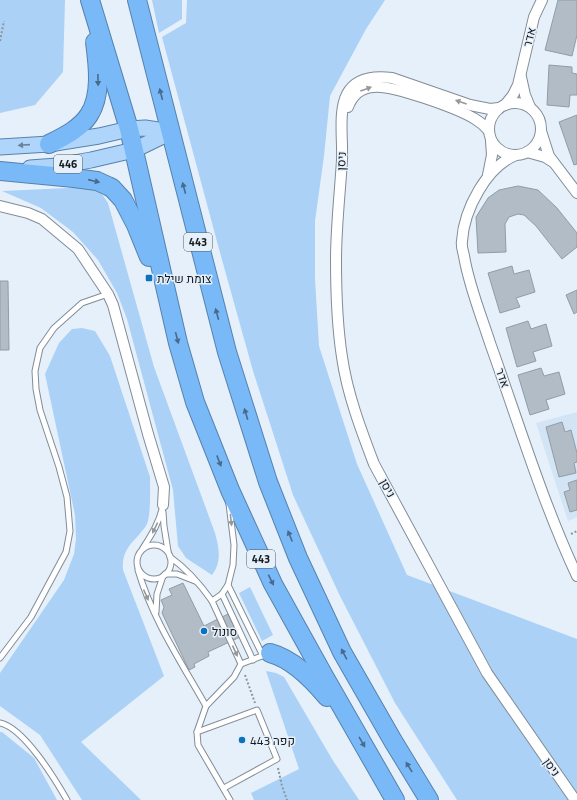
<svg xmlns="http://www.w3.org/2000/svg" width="577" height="800" viewBox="0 0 577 800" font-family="'Titillium Web',Heebo,sans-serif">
<rect width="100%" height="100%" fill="#e5f0fb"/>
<path fill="#d3e4f5" d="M577 412V517L568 521 536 423Z"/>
<g fill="#abd1f7">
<path d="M0 0H65L63 72 35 105 0 113Z"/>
<path d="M152 0H182V19L159 33Z"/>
<path d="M187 0H385L366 29 330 96 324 156 315 221V279L319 346 357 464 407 575 577 639V800H457L395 703 340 596 293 495 253 371 219 249 162 37 186 23Z"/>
<path d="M90 187 100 191 108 203 154 367 215 533C219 548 222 562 212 575L186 558 178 546 173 490 127 319 117 293 98 260 73 232 41 208 2 191Z"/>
<path d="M82 328 95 331 110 356 150 477C150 487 151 515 147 524 137 541 121 546 123 570L164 676 81 742 141 800H82L40 735 0 706V673L64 580 74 554 76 539 75 515 45 374 59 343 72 329Z"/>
<path d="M250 587 273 635 262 641 239 593Z"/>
<path d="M266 671 276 673 284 677 332 759 359 800H254L251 793 299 769Z"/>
<path d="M0 732H2L34 758 57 800H0Z"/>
</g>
<g fill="#b2bcc7" stroke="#929ca6">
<path d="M558 0H577V35L572 56 545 50Z"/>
<path d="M549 65 572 67V73L577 74V95H570L569 107 547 105Z"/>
<path d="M577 115V164L574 165 559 122Z"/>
<path d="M518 186 538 190 557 208 577 233V247L562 259 536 226 524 215 518 214 509 217 505 224 506 252 478 253 476 217 488 198 499 190Z"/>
<path d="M512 266 514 274 529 270 535 292 516 298 520 307 500 313 488 273Z"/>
<path d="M0 281H8L9 350H0Z"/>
<path d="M577 290V312L574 314 566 295Z"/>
<path d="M528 321 531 329 546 324 552 346 533 352 536 361 517 367 506 328Z"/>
<path d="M541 368 544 376 559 372 565 394 546 400 549 409 530 415 518 375Z"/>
<path d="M562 422 565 432 571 430 577 453V462L574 463 576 473 559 477 546 427Z"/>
<path d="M577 480V510L570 512 564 492 570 490 568 483Z"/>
<path d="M183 583 204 626 228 614 240 637 208 652 209 656 194 664 195 667 189 670 162 613 164 607 161 600 172 595 169 589Z"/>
</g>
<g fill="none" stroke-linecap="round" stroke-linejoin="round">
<defs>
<g id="lane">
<path d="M229 504 234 545 233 565 228 585 222 594 212 601 241 664 267 654"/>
<path d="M163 512 164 526 168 551"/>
<circle cx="154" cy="562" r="17"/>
<path d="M143 548C152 534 160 521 163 505"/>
<path d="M170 557C187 569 200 584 212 601"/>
<path d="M138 570C152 618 181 662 206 706L234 677 241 664"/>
<path d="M165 574H177L195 581"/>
<path d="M228 585 263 656"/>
<path d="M222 594 253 660"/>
<path d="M156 612 157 594 163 576"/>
<path d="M0 658 31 617 66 552 70 531 67 497 59 467 40 410 36 389 35 371 40 348 54 328 82 303 108 294"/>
<path d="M206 706 197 732 198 745 230 800"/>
<path d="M0 723C24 728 55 779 67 800"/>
<path d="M197 732 257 710 277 759 224 788"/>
</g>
<g id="street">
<path d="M521 77 525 95 530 107"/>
<circle cx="515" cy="129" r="26"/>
<path d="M505 105 513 95 518 85 534 17 542 0"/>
<path d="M348 107C352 96 361 88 373 87 391 84 459 109 475 119 480 122 485 126 489 131"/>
<path d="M499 108 490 109 470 105 392 78C376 76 356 77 347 94 338 111 343 140 342 160 340 193 336 227 336 260 336 292 337 325 342 357 347 393 361 430 374 464L487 673 575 800"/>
<path d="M541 131 549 156 577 193"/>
<path d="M527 152 545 157 553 162"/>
<path d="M516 155C486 167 464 210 462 241 461 246 463 251 464 256 469 286 481 315 490 343 518 421 542 501 577 576"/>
<path d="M488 175 492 155 491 141"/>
<path d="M0 206 28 213 42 219 78 249 108 294 113 305 148 434 164 487 163 505"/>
</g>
<g id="primary">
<path d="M0 147 49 144 99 136 129 129 145 128 171 132"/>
<path d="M30 168 57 166 91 160 134 150 171 132"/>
</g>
<g id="highway">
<path d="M90 0 129 129 178 343 195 402 230 490 273 584 324 676 395 800"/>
<path d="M137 0 227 352 268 482 298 558 342 652 393 741 429 800"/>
<path d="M49 144C63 137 80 129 89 115 102 95 98 65 95 42"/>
<path d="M0 171 74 178 97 181 108 186 112 188 123 200 136 225 149 257"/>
<path d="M270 653C293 659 312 679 327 697"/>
</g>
</defs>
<use href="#lane" stroke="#828c96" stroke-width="7"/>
<use href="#street" stroke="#828c96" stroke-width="12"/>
<use href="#primary" stroke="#5782ac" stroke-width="17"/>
<use href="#highway" stroke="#5782ac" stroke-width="20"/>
<g stroke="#8d959d" stroke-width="2" stroke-dasharray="2 2" stroke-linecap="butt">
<path d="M0 41 4 21"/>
<path d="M571 534 577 531"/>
<path d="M245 675 255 703"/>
<path d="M278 768 282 786 287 800"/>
</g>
<use href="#lane" stroke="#fff" stroke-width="5"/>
<use href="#street" stroke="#fff" stroke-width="10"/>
<use href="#primary" stroke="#afd5fb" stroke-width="15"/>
<use href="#highway" stroke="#79b9f8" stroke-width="18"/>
</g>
<defs><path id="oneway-solid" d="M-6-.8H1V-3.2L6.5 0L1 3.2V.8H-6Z"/></defs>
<g fill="#486a8c">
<use href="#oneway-solid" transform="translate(98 80) rotate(89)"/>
<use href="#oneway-solid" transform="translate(161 94) rotate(-104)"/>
<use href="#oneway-solid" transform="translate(94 181) rotate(13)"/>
<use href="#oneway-solid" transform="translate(184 188) rotate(-105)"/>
<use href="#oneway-solid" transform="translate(217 314) rotate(-105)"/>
<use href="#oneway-solid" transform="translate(177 338) rotate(76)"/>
<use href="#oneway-solid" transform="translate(246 414) rotate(-107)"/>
<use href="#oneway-solid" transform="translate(219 461) rotate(69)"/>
<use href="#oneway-solid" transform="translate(290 536) rotate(-112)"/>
<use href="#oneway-solid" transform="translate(271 580) rotate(64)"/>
<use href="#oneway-solid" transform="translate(344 654) rotate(-118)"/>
<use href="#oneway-solid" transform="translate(362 742) rotate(60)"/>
<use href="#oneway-solid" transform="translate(409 767) rotate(-122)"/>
</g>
<g fill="#97989a">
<use href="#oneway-solid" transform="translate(366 89) rotate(-20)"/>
<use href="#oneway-solid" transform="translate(461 102) rotate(-161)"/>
<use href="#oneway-solid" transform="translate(231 520) rotate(83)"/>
<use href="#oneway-solid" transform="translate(155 528) rotate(116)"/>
<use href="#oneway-solid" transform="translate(146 595) rotate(66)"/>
<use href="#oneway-solid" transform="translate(235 651) rotate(65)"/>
</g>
<use fill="#6b8198" href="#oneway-solid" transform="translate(24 145) rotate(176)"/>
<g fill="#0d72be" stroke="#e5f0fb" stroke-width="1.5">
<rect x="145" y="274" width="8" height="8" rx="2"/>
<circle cx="204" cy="631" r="4"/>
<circle cx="242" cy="740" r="4"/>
</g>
<g text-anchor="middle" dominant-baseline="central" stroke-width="3" stroke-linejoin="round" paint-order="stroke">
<g fill="#e5f0fb" stroke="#555b61" stroke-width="1">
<rect x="54" y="155" width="28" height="18" rx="3"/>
<rect x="184" y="233" width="28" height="18" rx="3"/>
<rect x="247" y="550" width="28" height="18" rx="3"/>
</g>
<g font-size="11" font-weight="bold" fill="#171b1f">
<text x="68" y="164">446</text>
<text x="198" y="242">443</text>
<text x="261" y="559">443</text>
</g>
<g font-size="12" fill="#171b1f" stroke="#e5f0fb">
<text transform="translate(529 37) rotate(-76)">אדר</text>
<text transform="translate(341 161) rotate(-88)">ניסן</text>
<text transform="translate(503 378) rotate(71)">אדר</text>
<text transform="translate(388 488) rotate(61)">ניסן</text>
<text transform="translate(552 767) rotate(55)">ניסן</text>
</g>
<g font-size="12" fill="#171b1f" stroke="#e5f0fb" text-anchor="start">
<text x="157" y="278">צומת שילת</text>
<text x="212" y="631">סונול</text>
<text x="250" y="740">קפה 443</text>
</g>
</g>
</svg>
